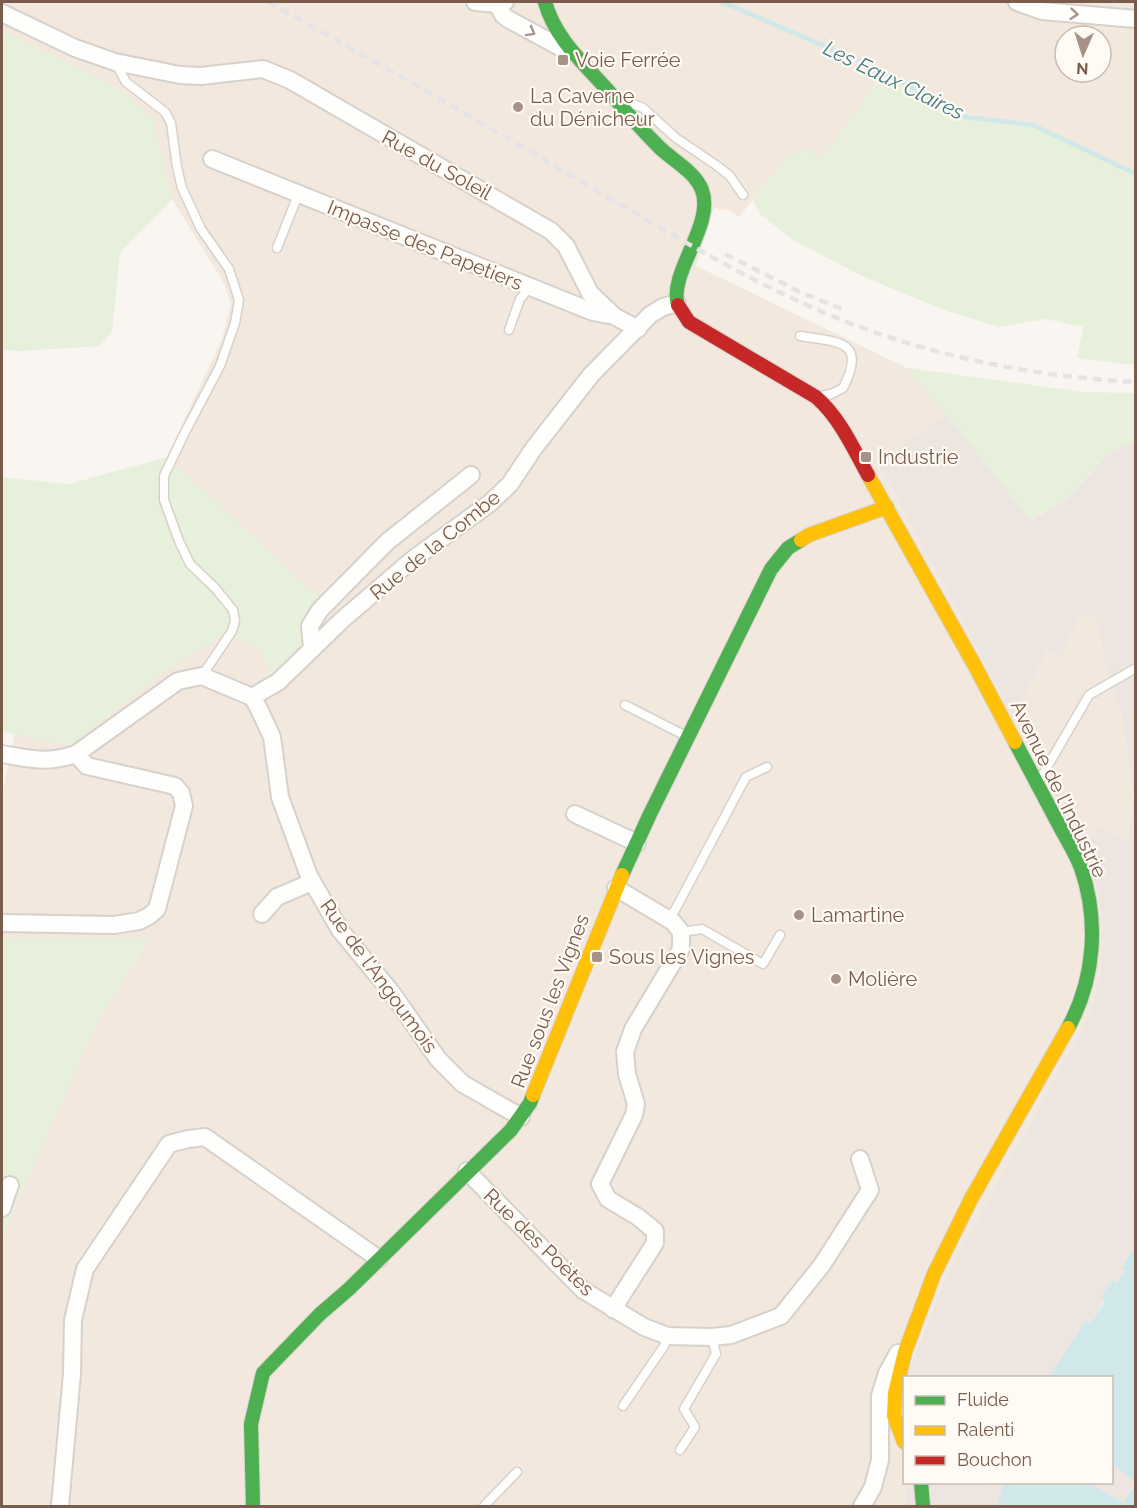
<svg xmlns="http://www.w3.org/2000/svg" width="1137" height="1508" viewBox="0 0 1137 1508" font-family="Raleway,sans-serif">
<rect width="100%" height="100%" fill="#f9f5f0"/>
<path fill="#f2e8de" fill-rule="evenodd" d="M2 2H1135V174L1033 125 965 117 885 72 821 160 790 153 739 217 730 211 714 208 696 266 907 368 947 414 877 465 956 607 1011 719 1048 649 1060 656 1081 614 1097 619 1106 668 1121 715 1134 796 1128 842 1098 890 1103 934 1102 964 1092 1010 944 1281 904 1378 906 1506H2V1237L98 1021 149 939 2 938V794L15 734 71 745 170 667 226 633 262 649 269 676 306 623 319 598 167 457 222 339 231 304 225 285 172 199 153 120 120 89 2 31ZM1065 36H1101V72H1065Z"/>
<g fill="#ede5e0">
<path d="M947 414 1031 520 1067 500 1107 455 1135 440 1136 1192 1133 1197 1135 1199V1246L1121 1267 1125 1270 1117 1283 1112 1281 1102 1298 1105 1300 1091 1323 1086 1321 1049 1377 905 1378 944 1281 1092 1010 1102 964 1103 934 1098 890 1087 846 1100 826 1128 842 1134 796 1121 715 1106 668 1097 619 1081 615 1060 657 1048 649 1012 720 956 607 877 464Z"/>
<path d="M1112 1464 1135 1482 1123 1503 1090 1483 1112 1482Z"/>
<path d="M906 1483H1004L997 1506H906Z"/>
</g>
<g fill="#e7f0db">
<path d="M2 31 120 89 153 120 172 199 120 253 112 333 99 346 21 351 2 350Z"/>
<path d="M885 72 965 117 1033 125 1135 174V365L1077 358 1083 327 1046 319 999 327 947 311 864 277 793 240 760 214 753 200 790 153 806 149 821 160Z"/>
<path d="M907 368 1084 392 1135 393V440L1107 455 1067 500 1030 520 947 415Z"/>
<path d="M167 457 319 598 306 623 300 649 269 676 262 649 226 633 170 667 71 745 2 732V477L69 484Z"/>
<path d="M2 938H149L98 1021 2 1237Z"/>
</g>
<g fill="#d0e8ea">
<path d="M1135 1246V1482L1112 1464V1378L1049 1377 1086 1320 1091 1323 1105 1301 1101 1297 1112 1280 1117 1283 1125 1271 1121 1268Z"/>
<path d="M1004 1483H1090L1123 1503 1135 1484V1506H997Z"/>
</g>
<g fill="none" stroke-linecap="round" stroke-linejoin="round">
<path stroke="#d0e8ea" stroke-width="4.5" d="M722 2 885 72 965 117 1033 125 1136 174"/>
<defs>
<g id="lane">
<path d="M115 62 126 82 165 112 171 123 177 167 182 188 201 229 229 269 239 300 235 323 220 366 184 434 164 476V500L179 541 190 564 215 588 233 610 235 621 232 631 202 676"/>
<path d="M625 106 636 105 643 108 676 138 716 165 730 176 743 195"/>
<path d="M277 248 298 195"/>
<path d="M509 330 520 299 530 287"/>
<path d="M800 336C837 342 868 340 843 388L831 394 820 396"/>
<path d="M625 705 686 736"/>
<path d="M1039 781 1089 695 1136 668"/>
<path d="M668 919 675 910 746 777 767 767"/>
<path d="M681 932 702 929 763 964 780 935"/>
<path d="M623 1406 664 1346 668 1336"/>
<path d="M680 1450 695 1427 684 1409 716 1354 712 1337"/>
<path d="M484 1506 517 1472"/>
</g>
<g id="street">
<path d="M475 2 497 4 505 2"/>
<path d="M1017 2 1042 11 1136 19"/>
<path d="M497 4 503 15 508 19 567 51"/>
<path d="M2 13 75 48 115 62 180 75 201 76 263 69 290 80 551 231 566 246 590 293 614 316"/>
<path d="M212 159 593 312 614 316 638 329"/>
<path d="M312 649 310 626 320 610 387 542 471 475"/>
<path d="M252 697 278 682 342 620 412 560 490 503 510 484 534 448 591 375 650 315 663 307 677 303"/>
<path d="M2 754C32 759 45 764 76 754L178 681 202 676 252 697 258 707 272 737 280 797 309 876 340 930 392 993 438 1059 463 1084 521 1117"/>
<path d="M575 814 637 843"/>
<path d="M262 914 277 897 312 882"/>
<path d="M2 923 114 925 139 921 149 916 157 909 184 806 181 793 175 786 87 766 76 754"/>
<path d="M467 1171 583 1290 644 1327 668 1336 712 1337 731 1335 781 1316 822 1265 870 1190 860 1159"/>
<path d="M2 1208 10 1185"/>
<path d="M613 1309 655 1243V1231L638 1217 608 1199 600 1184 634 1115 636 1104 627 1074 625 1052 633 1029 681 949V932L673 922 616 888"/>
<path d="M60 1506 72 1374 73 1320 85 1269 169 1144 188 1139 205 1137 379 1259"/>
<path d="M862 1506 873 1487 880 1460V1396L887 1373 898 1353"/>
</g>
<g id="fast">
<path d="M545 2C556 41 585 64 611 94 627 113 643 131 660 148 674 161 695 172 702 190 715 225 668 273 678 305"/>
<path d="M1015 742C1030 770 1045 799 1060 827 1067 840 1076 854 1081 868 1099 920 1095 979 1068 1028"/>
<path d="M622 875 650 814 771 569 788 548 801 540"/>
<path d="M921 1482 923 1506"/>
<path d="M253 1506 251 1424 263 1373 320 1314 349 1289 511 1130 530 1103 533 1095"/>
</g>
<g id="slow">
<path d="M868 475 975 666 1015 742"/>
<path d="M801 540 809 535 887 507"/>
<path d="M533 1095 622 875"/>
<path d="M904 1442 894 1416 895 1393 905 1352 934 1274 971 1199 1068 1028"/>
</g>
<path id="jam" d="M678 305 689 322 816 397C840 418 853 448 868 475"/>
</defs>
<use href="#lane" stroke="#d7d1cb" stroke-width="11"/>
<use href="#street" stroke="#d7d1cb" stroke-width="20"/>
<use href="#fast" stroke="#d9d2cb" stroke-width="16"/>
<use href="#slow" stroke="#d9d2cb" stroke-width="16"/>
<use href="#jam" stroke="#d9d2cb" stroke-width="16"/>
<use href="#lane" stroke="#fefefd" stroke-width="8"/>
<use href="#street" stroke="#fefefd" stroke-width="16"/>
<use href="#fast" stroke="#4caf50" stroke-width="14"/>
<use href="#slow" stroke="#ffc107" stroke-width="14"/>
<use href="#jam" stroke="#c62828" stroke-width="14"/>
<g stroke="#e6e3e7" stroke-width="4.5" stroke-dasharray="9 6" stroke-linecap="butt">
<path d="M268 2C366 56 463 112 560 169 638 214 714 262 796 300 901 350 1019 376 1136 382"/>
<path d="M725 254 802 293 842 309"/>
</g>
</g>
<defs><path id="oneway-chevron" d="M-2-3.5L2.5 0L-2 3.5" fill="none" stroke-width="1.6" stroke-linecap="round" stroke-linejoin="round" transform="scale(1.5)"/></defs>
<g stroke="#a8958b">
<use href="#oneway-chevron" transform="translate(1074 14) rotate(5)"/>
<use href="#oneway-chevron" transform="translate(531 32) rotate(29)"/>
</g>
<g fill="#a69286" stroke="#fffaf3" stroke-width="2">
<rect x="557" y="54" width="12" height="12" rx="3"/>
<circle cx="518" cy="107" r="6"/>
<rect x="860" y="451" width="12" height="12" rx="3"/>
<circle cx="799" cy="915" r="6"/>
<rect x="591" y="951" width="12" height="12" rx="3"/>
<circle cx="836" cy="979" r="6"/>
</g>
<g text-anchor="middle" dominant-baseline="central" stroke-width="4.5" stroke-linejoin="round" paint-order="stroke">
<g font-size="20" fill="#7a5c4d" stroke="#fffaf3" text-anchor="start">
<text x="575" y="60">Voie Ferrée</text>
<text x="530" y="96">La Caverne<tspan x="530" dy="23">du Dénicheur</tspan></text>
<text x="878" y="457">Industrie</text>
<text x="811" y="915">Lamartine</text>
<text x="609" y="957">Sous les Vignes</text>
<text x="848" y="979">Molière</text>
</g>
<g font-size="20" fill="#7a5c4d" stroke="#fffaf3">
<text transform="translate(437 165) rotate(29)">Rue du Soleil</text>
<text transform="translate(425 245) rotate(22)">Impasse des Papetiers</text>
<text transform="translate(435 545) rotate(-39)">Rue de la Combe</text>
<text transform="translate(1059 789) rotate(64)">Avenue de l'Industrie</text>
<text transform="translate(379 976) rotate(54)">Rue de l'Angoumois</text>
<text transform="translate(550 1001) rotate(-69)">Rue sous les Vignes</text>
<text transform="translate(539 1242) rotate(44)">Rue des Poètes</text>
</g>
<g font-size="21" font-style="italic" fill="#437c86" stroke="#fffaf3">
<text transform="translate(894 80) rotate(26)">Les Eaux Claires</text>
</g>
</g>
<rect width="1137" height="1508" fill="none" stroke="#7a5c4d" stroke-width="6"/>
<rect x="903" y="1376" width="210" height="108" fill="#fffaf3" stroke="#cabbb1" stroke-width="1.5"/>
<rect x="915" y="1396" width="30" height="9" fill="#4caf50" stroke="#cabbb1" stroke-width="1.5"/>
<text x="957" y="1406" font-size="18" fill="#7a5c4d">Fluide</text>
<rect x="915" y="1426" width="30" height="9" fill="#ffc107" stroke="#cabbb1" stroke-width="1.5"/>
<text x="957" y="1436" font-size="18" fill="#7a5c4d">Ralenti</text>
<rect x="915" y="1456" width="30" height="9" fill="#c62828" stroke="#cabbb1" stroke-width="1.5"/>
<text x="957" y="1466" font-size="18" fill="#7a5c4d">Bouchon</text>
<g transform="translate(1083 54) rotate(183)"><circle r="28" fill="#fffaf3" stroke="#cabbb1" stroke-width="1.5"/>
<path d="M0-4.5L10 22L0 15L-10 22Z" fill="#a69286"/>
<text y="-9" font-size="16" font-weight="bold" text-anchor="middle" fill="#7a5c4d">N</text>
</g>
</svg>
